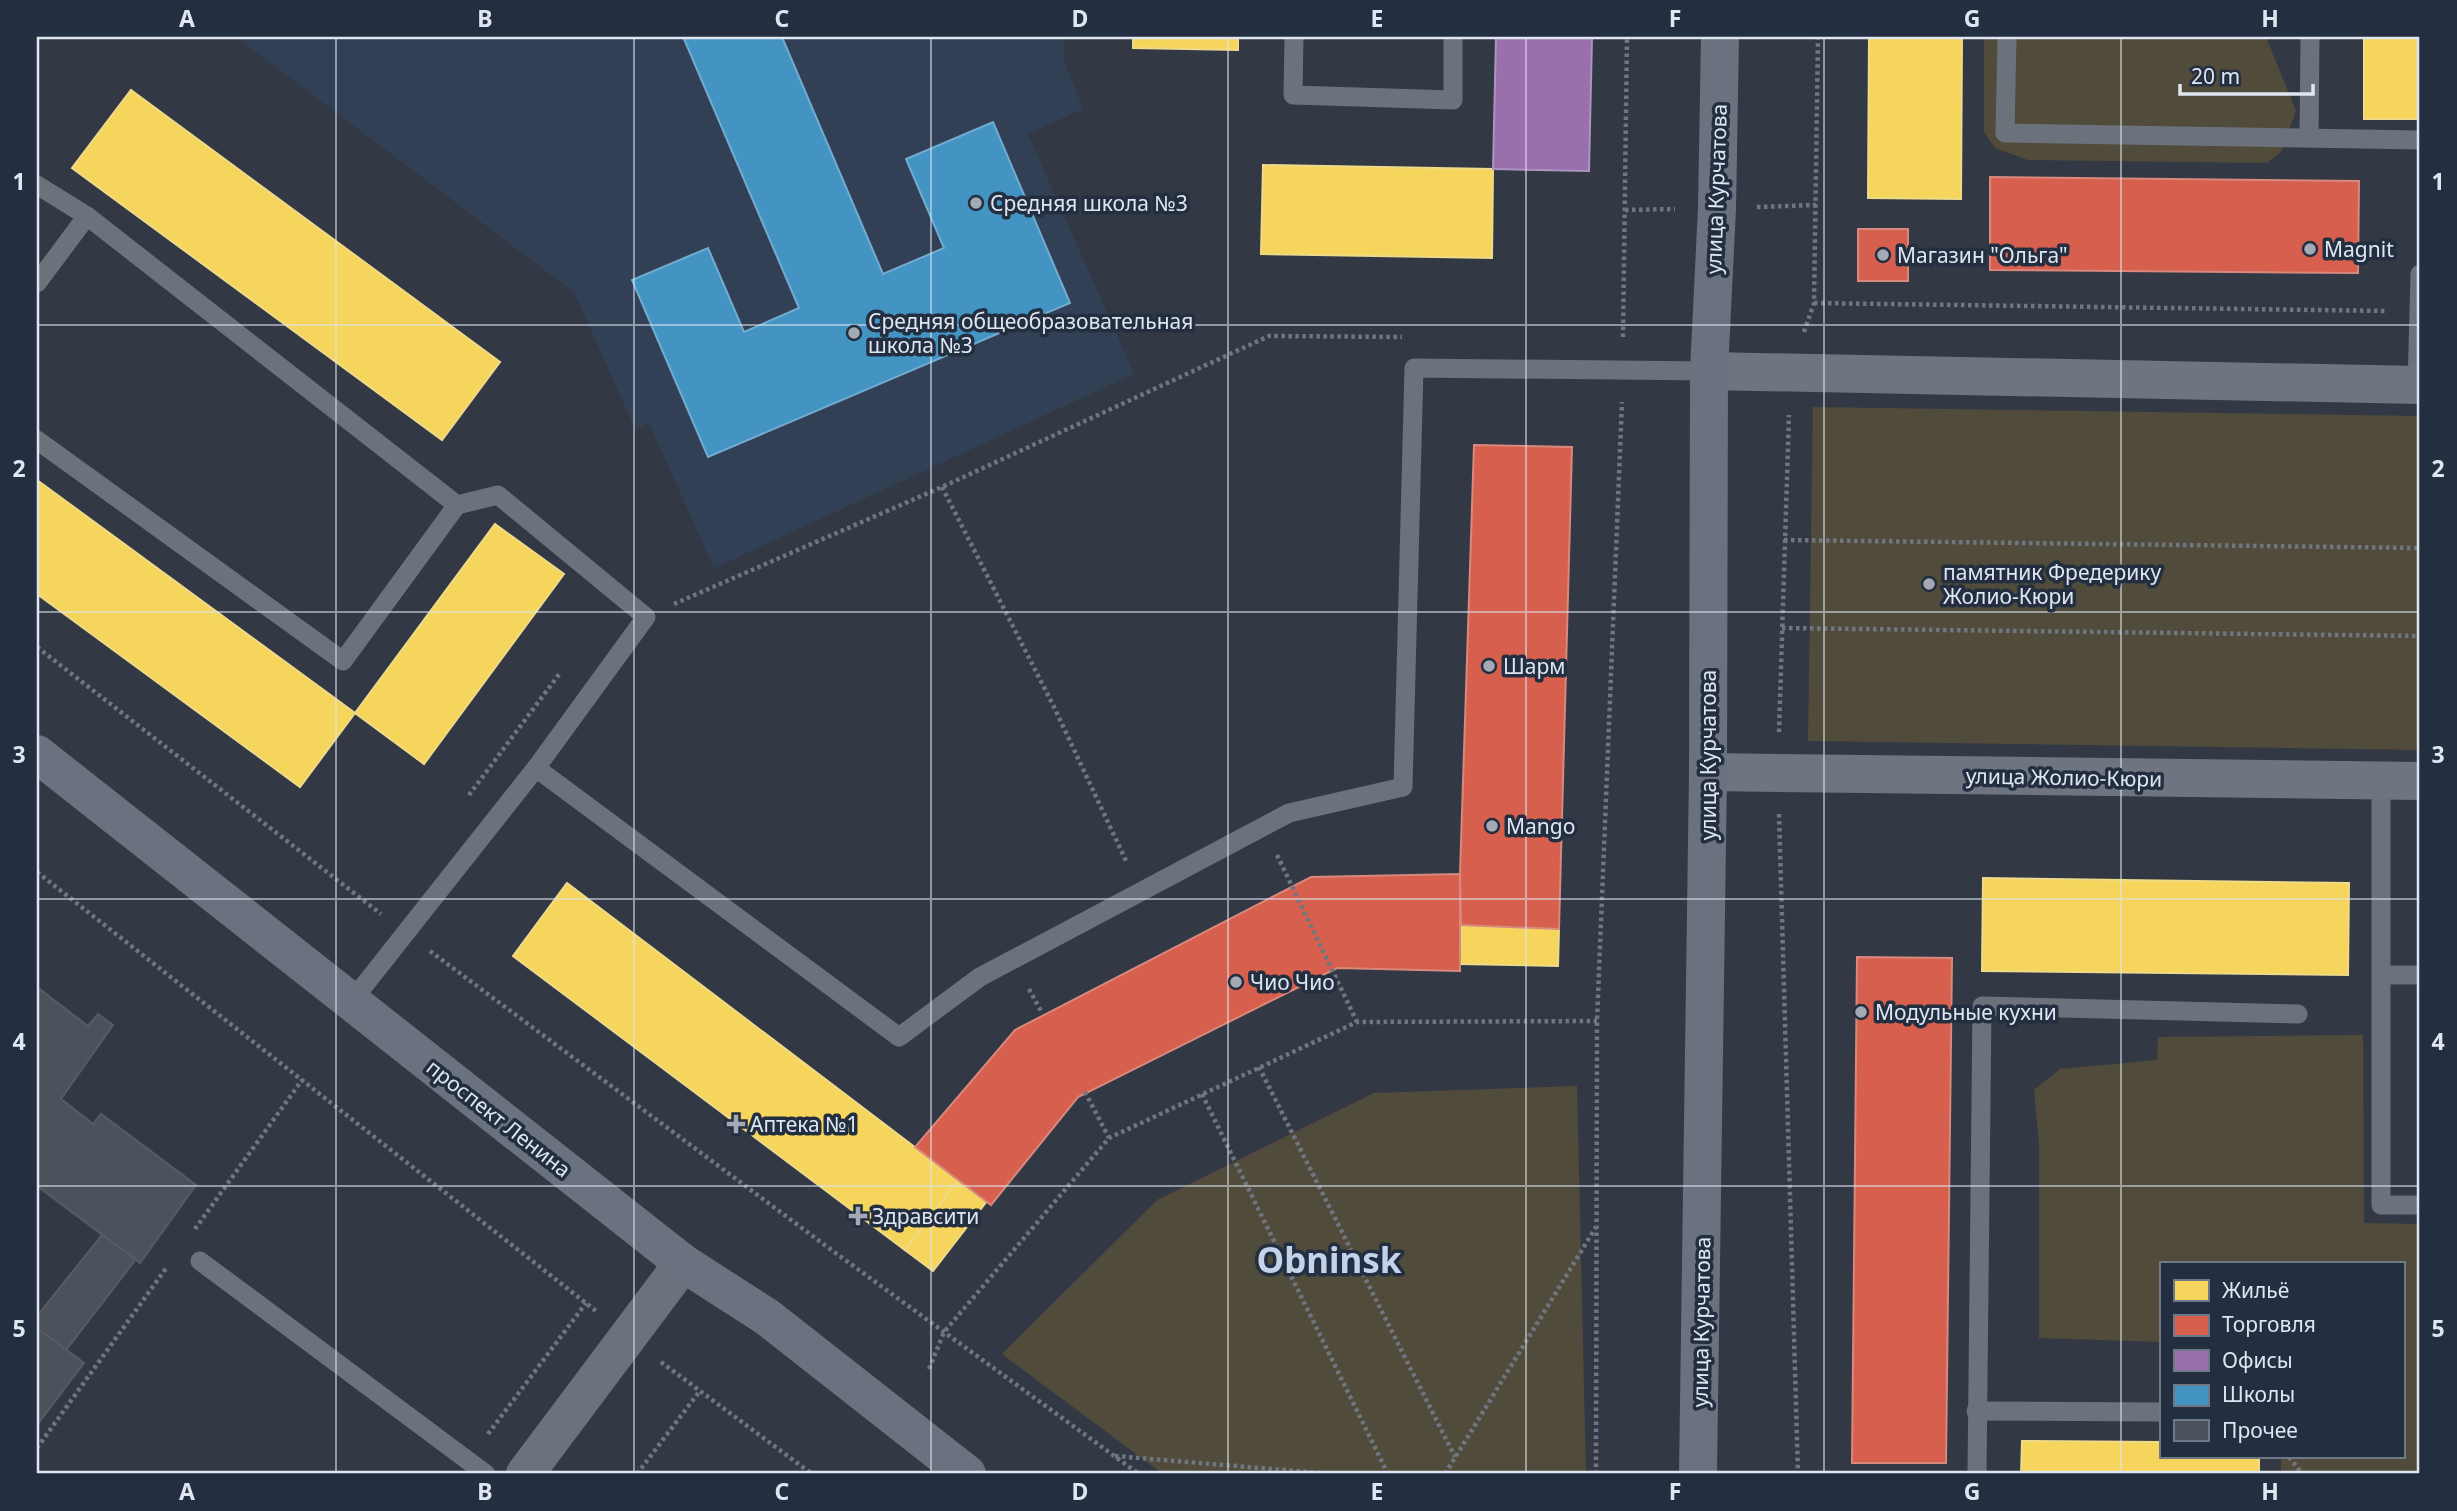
<svg xmlns="http://www.w3.org/2000/svg" width="2457" height="1511" viewBox="0 0 2457 1511" font-family="'Noto Sans',sans-serif">
<rect width="100%" height="100%" fill="#333944"/>
<path fill="#324055" d="M236 37H1064V60L1083 109 1028 134 1134 374 714 568 649 423 635 429 574 292Z"/>
<g fill="#504b3b">
<path d="M1984 37H2266L2296 111 2281 152 2267 163 2028 160 1995 148 1984 132Z"/>
<path d="M1813 407 2420 416V750L1808 741Z"/>
<path d="M2363 1035 2364 1223 2420 1224V1474H2281V1457H2403V1264H2161V1342L2039 1338V1144L2034 1090 2060 1069 2157 1060 2158 1037Z"/>
<path d="M1577 1086 1586 1474H1163L1002 1354 1157 1200 1374 1093Z"/>
</g>
<g fill="#f6d55c" stroke="#efda89" stroke-width="2">
<path d="M1133 37H1238V50L1133 48Z"/>
<path d="M1869 37H1962L1961 199 1868 198Z"/>
<rect x="2364" y="37" width="56" height="82"/>
<path d="M131 90 500 362 442 440 72 168Z"/>
<path d="M1263 165 1493 169 1492 258 1261 254Z"/>
<path d="M37 480 355 713 300 787 37 594Z"/>
<path d="M495 524 564 574 424 764 355 713Z"/>
<path d="M1983 878 2349 883 2348 975 1982 971Z"/>
<path d="M567 883 958 1180 905 1250 513 956Z"/>
<path d="M1461 925 1559 929 1558 966 1460 964Z"/>
<path d="M958 1180 987 1201 933 1271 905 1250Z"/>
<path d="M2022 1441 2161 1442V1457H2259V1474H2021Z"/>
</g>
<g fill="#d6604d" stroke="#d9887e" stroke-width="2">
<path d="M1990 177 2359 181 2358 273 1990 270Z"/>
<rect x="1858" y="229" width="50" height="52"/>
<path d="M1474 445 1572 447 1559 929 1461 925 1460 874Z"/>
<path d="M1460 874V971L1337 968 1078 1097 991 1205 915 1147 1015 1030 1311 877Z"/>
<path d="M1857 957 1952 958 1946 1463H1852Z"/>
</g>
<path fill="#9970ab" stroke="#ae93c0" stroke-width="2" d="M1496 37H1592L1589 171 1493 169Z"/>
<path fill="#4393c3" stroke="#72acd1" stroke-width="2" d="M689 37H782L883 274 944 248 906 159 993 122 1070 303 708 457 632 280 708 248 744 332 799 308 684 39Z"/>
<g fill="#4c525b" stroke="#575c64" stroke-width="2">
<path d="M37 987 88 1026 98 1014 113 1025 61 1099 93 1124 101 1114 196 1185 140 1263 37 1186Z"/>
<path d="M102 1235 136 1259 66 1350 37 1328V1316Z"/>
<path d="M37 1328 84 1363 37 1425Z"/>
</g>
<g fill="none" stroke-linecap="round" stroke-linejoin="round">
<g stroke="#70767f" stroke-width="4.5" stroke-dasharray="3.5 3.5" stroke-linecap="butt">
<path d="M1757 207 1816 205"/>
<path d="M1625 210 1675 209"/>
<path d="M1814 303 2388 311"/>
<path d="M1804 332 1814 303 1818 37"/>
<path d="M1623 337 1627 37"/>
<path d="M942 487 1054 707 1127 863"/>
<path d="M1784 540 2420 548"/>
<path d="M674 604 942 487 1269 336 1402 337"/>
<path d="M1782 628 2420 636"/>
<path d="M37 647 381 914"/>
<path d="M1779 732 1789 415"/>
<path d="M469 795 560 673"/>
<path d="M1779 814 1798 1474"/>
<path d="M1277 855 1357 1022"/>
<path d="M37 872 596 1311"/>
<path d="M430 951 826 1246 1139 1474"/>
<path d="M1029 989 1042 1013"/>
<path d="M1259 1067 1455 1457"/>
<path d="M1085 1092 1109 1138"/>
<path d="M1202 1094 1388 1474"/>
<path d="M195 1229 302 1080"/>
<path d="M661 1362 812 1474"/>
<path d="M929 1369 944 1332 1109 1138 1357 1022 1597 1021"/>
<path d="M488 1434 586 1303"/>
<path d="M37 1448 167 1267"/>
<path d="M1115 1456 1333 1474"/>
<path d="M2289 1457 2302 1474"/>
<path d="M637 1474 699 1392"/>
<path d="M1445 1474 1596 1227"/>
<path d="M1596 1474 1597 1021 1622 402"/>
</g>
<g stroke="#6b727c" stroke-width="19">
<path d="M1294 37 1293 95 1453 100V37"/>
<path d="M2007 37 2005 133 2420 140"/>
<path d="M2309 138 2310 37"/>
<path d="M37 185 87 216 457 505"/>
<path d="M37 283 87 216"/>
<path d="M2417 385 2420 274"/>
<path d="M37 440 343 661 457 505 498 495 646 617 536 768 351 1002"/>
<path d="M536 768 899 1037 980 977 1289 813 1403 787 1414 368 1709 371"/>
<path d="M2381 781V1205H2420"/>
<path d="M2383 975H2420"/>
<path d="M200 1261 486 1474"/>
<path d="M1976 1411 2161 1412"/>
<path d="M1977 1474 1982 1006 2298 1014"/>
</g>
<path stroke="#6b727c" stroke-width="38" d="M525 1474 683 1263"/>
<g stroke="#6e7480" stroke-width="38">
<path d="M1709 371 2420 385"/>
<path d="M1708 772 2420 781"/>
</g>
<g stroke="#6b727f" stroke-width="38">
<path d="M37 754 683 1263 767 1317 967 1474"/>
<path d="M1698 1474 1708 772 1709 371 1717 208 1720 37"/>
</g>
</g>
<path fill="none" stroke="#dfe6f2" stroke-width="2" stroke-opacity="0.55" d="M336 37V1474M634 37V1474M931 37V1474M1228 37V1474M1526 37V1474M1824 37V1474M2121 37V1474M37 325H2420M37 612H2420M37 899H2420M37 1186H2420"/>
<g fill="#a3a9b5" stroke="#232e40" stroke-width="2.5">
<circle cx="976" cy="203" r="7"/>
<circle cx="2310" cy="249" r="7"/>
<circle cx="1883" cy="255" r="7"/>
<circle cx="854" cy="333" r="7"/>
<circle cx="1929" cy="584" r="7"/>
<circle cx="1489" cy="666" r="7"/>
<circle cx="1492" cy="826" r="7"/>
<circle cx="1236" cy="982" r="7"/>
<circle cx="1861" cy="1012" r="7"/>
<path d="M732.5 1113.5h7v7h7v7h-7v7h-7v-7h-7v-7h7z"/>
<path d="M854.5 1205.5h7v7h7v7h-7v7h-7v-7h-7v-7h7z"/>
</g>
<g text-anchor="middle" dominant-baseline="central" stroke-width="7" stroke-linejoin="round" paint-order="stroke">
<g font-size="21" fill="#dfe6f2" stroke="#232e40">
<text transform="translate(1716 189) rotate(-88)">улица Курчатова</text>
<text transform="translate(1708 755) rotate(-90)">улица Курчатова</text>
<text transform="translate(2064 777) rotate(1)">улица Жолио-Кюри</text>
<text transform="translate(499 1118) rotate(38)">проспект Ленина</text>
<text transform="translate(1701 1322) rotate(-89)">улица Курчатова</text>
</g>
<g font-size="21" fill="#dfe6f2" stroke="#232e40" text-anchor="start">
<text x="990" y="203">Средняя школа №3</text>
<text x="2324" y="249">Magnit</text>
<text x="1897" y="255">Магазин "Ольга"</text>
<text x="868" y="321">Средняя общеобразовательная<tspan x="868" dy="24">школа №3</tspan></text>
<text x="1943" y="572">памятник Фредерику<tspan x="1943" dy="24">Жолио-Кюри</tspan></text>
<text x="1503" y="666">Шарм</text>
<text x="1506" y="826">Mango</text>
<text x="1250" y="982">Чио Чио</text>
<text x="1875" y="1012">Модульные кухни</text>
<text x="750" y="1124">Аптека №1</text>
<text x="872" y="1216">Здравсити</text>
</g>
<g font-size="35" font-weight="bold" fill="#c4d3ea" stroke="#232e40">
<text x="1329" y="1259">Obninsk</text>
</g>
</g>
<rect width="2457" height="1511" fill="none" stroke="#232e40" stroke-width="77"/>
<rect x="2160" y="1262" width="245" height="196" fill="#232e40" stroke="#6e7887" stroke-width="2"/>
<rect x="2174" y="1280" width="35" height="21" fill="#f6d55c" stroke="#6e7887" stroke-width="2"/>
<text x="2222" y="1298" font-size="21" fill="#dfe6f2">Жильё</text>
<rect x="2174" y="1315" width="35" height="21" fill="#d6604d" stroke="#6e7887" stroke-width="2"/>
<text x="2222" y="1332" font-size="21" fill="#dfe6f2">Торговля</text>
<rect x="2174" y="1350" width="35" height="21" fill="#9970ab" stroke="#6e7887" stroke-width="2"/>
<text x="2222" y="1368" font-size="21" fill="#dfe6f2">Офисы</text>
<rect x="2174" y="1385" width="35" height="21" fill="#4393c3" stroke="#6e7887" stroke-width="2"/>
<text x="2222" y="1402" font-size="21" fill="#dfe6f2">Школы</text>
<rect x="2174" y="1420" width="35" height="21" fill="#4c525b" stroke="#6e7887" stroke-width="2"/>
<text x="2222" y="1438" font-size="21" fill="#dfe6f2">Прочее</text>
<path d="M2180 84v10h133v-10" fill="none" stroke="#dfe6f2" stroke-width="3.5"/>
<text x="2191" y="84" font-size="21" fill="#dfe6f2" stroke="#232e40" stroke-width="5" paint-order="stroke">20 m</text>
<rect x="38" y="38" width="2380" height="1434" fill="none" stroke="#dfe6f2" stroke-width="2.5"/>
<g font-size="23" text-anchor="middle" font-weight="bold" fill="#dfe6f2">
<text x="187" y="27">A</text>
<text x="485" y="27">B</text>
<text x="782" y="27">C</text>
<text x="1080" y="27">D</text>
<text x="1377" y="27">E</text>
<text x="1675" y="27">F</text>
<text x="1972" y="27">G</text>
<text x="2270" y="27">H</text>
<text x="19" y="190">1</text>
<text x="2438" y="190">1</text>
<text x="19" y="477">2</text>
<text x="2438" y="477">2</text>
<text x="19" y="763">3</text>
<text x="2438" y="763">3</text>
<text x="19" y="1050">4</text>
<text x="2438" y="1050">4</text>
<text x="19" y="1337">5</text>
<text x="2438" y="1337">5</text>
<text x="187" y="1500">A</text>
<text x="485" y="1500">B</text>
<text x="782" y="1500">C</text>
<text x="1080" y="1500">D</text>
<text x="1377" y="1500">E</text>
<text x="1675" y="1500">F</text>
<text x="1972" y="1500">G</text>
<text x="2270" y="1500">H</text>
</g>
</svg>
